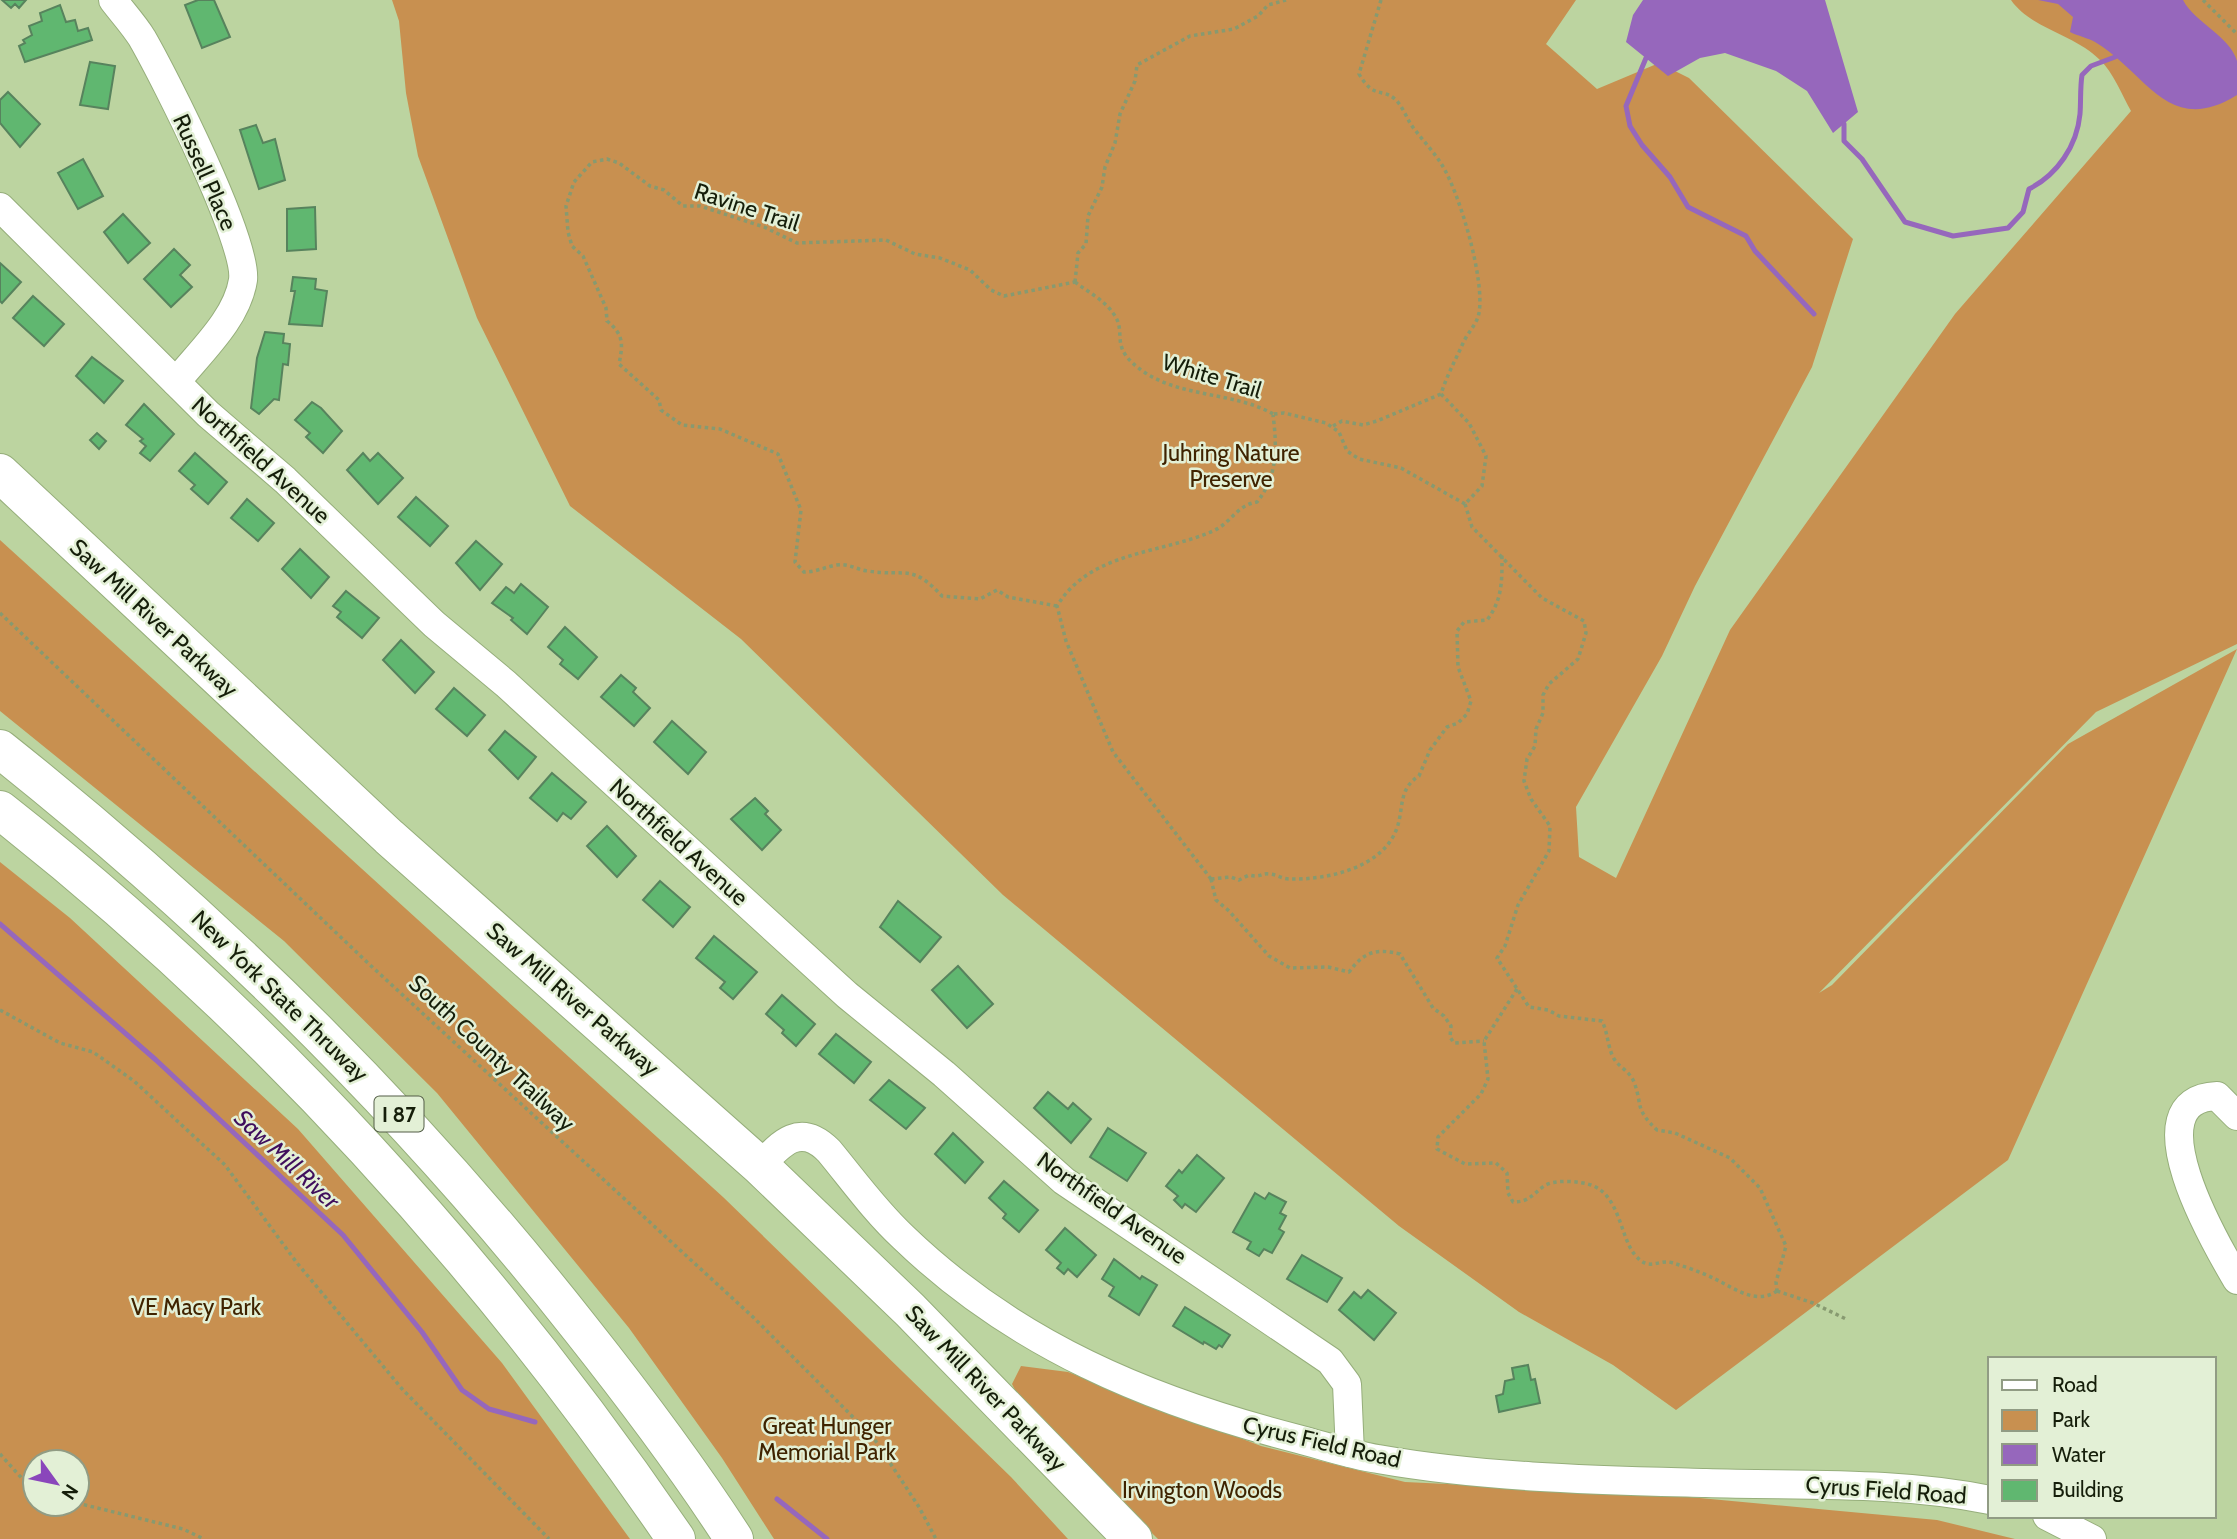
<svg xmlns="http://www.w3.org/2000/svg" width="2237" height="1539" viewBox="0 0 2237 1539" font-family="Cabin,sans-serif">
<rect width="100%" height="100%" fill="#bcd4a0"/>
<g fill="#c89050" fill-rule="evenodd">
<path d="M392 0H1576L1546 44 1597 89 1659 63 1689 78 1853 239 1812 367 1695 586 1662 656 1576 807 1579 857 1616 878 1730 630 1955 314 2131 111C2122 95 2113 72 2100 60 2075 34 2031 29 2011 0H2237V644L2096 712 1819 993 1832 985 2068 744 2237 649 2008 1160 1676 1410 1613 1365 1519 1312 1399 1226 1003 895 741 639 570 506 477 318 418 156 406 93 399 21Z"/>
<path d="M0 540 723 1197 1011 1477 1068 1539H774L722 1458 629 1328 437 1093 284 941 0 711Z"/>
<path d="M0 862 70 918 298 1129 502 1363 630 1539H0ZM35 1462H77V1504H35Z"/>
<path d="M1021 1366 1068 1372 1261 1446 1405 1482 1657 1494 1937 1520 2015 1539H1158L1023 1406 1012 1384Z"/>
</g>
<g fill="#9667bc">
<path d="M1643 0H1825L1858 112 1833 133 1807 91 1776 71 1725 53 1700 58 1668 76 1626 42 1633 15Z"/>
<path d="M2038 0H2183C2195 23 2230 36 2237 61 2237 71 2237 85 2237 95 2168 138 2146 72 2095 42 2088 38 2078 36 2070 32L2073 17 2058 4Z"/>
</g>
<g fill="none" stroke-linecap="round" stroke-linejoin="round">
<g stroke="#9667bc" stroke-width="5">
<path d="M1646 58 1626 106 1630 126 1642 145 1670 177 1688 207 1746 236 1755 251 1814 314"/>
<path d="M1844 124V141L1862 159 1905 222 1953 236 2008 228 2023 212 2029 189C2057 175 2077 146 2080 114 2081 101 2080 88 2082 75L2091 66 2115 57"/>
<path d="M0 924 156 1060 343 1235 422 1332 462 1390 489 1409 535 1422"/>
<path d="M777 1499 827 1539"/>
</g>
</g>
<g fill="#60b770" stroke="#57835d" stroke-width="2">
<path d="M2 0H26L19 8 15 4 11 8Z"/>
<path d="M198 0H214L230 37 202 48 185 5Z"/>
<path d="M60 5 66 22 75 20 78 31 88 28 92 40 25 62 19 46 25 43 23 40 32 35 29 26 42 21 40 13Z"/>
<path d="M90 62 115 66 108 109 80 105Z"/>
<path d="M8 92 40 124 20 147 0 123V100Z"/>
<path d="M256 125 263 143 275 139 285 180 259 189 240 130Z"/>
<path d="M83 159 103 196 78 209 58 173Z"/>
<path d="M315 207 316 249 287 251V209Z"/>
<path d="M123 214 150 243 128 263 104 232Z"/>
<path d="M174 249 190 265 180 275 192 287 171 307 144 279Z"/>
<path d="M0 263 21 282 2 303 0 301Z"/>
<path d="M293 277 316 279 315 289 327 291 322 326 289 324 295 291H291Z"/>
<path d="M33 296 64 324 44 346 13 318Z"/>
<path d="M265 332 284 334 283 343 290 344 288 365 283 364 279 400 274 399 259 414 251 408 257 358Z"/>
<path d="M92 357 123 381 104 403 76 376Z"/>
<path d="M312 402 321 408 342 431 323 453 306 437 310 433 295 420Z"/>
<path d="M144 404 174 434 150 461 140 453 146 446 140 441 143 439 126 425Z"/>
<path d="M97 433 106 441 99 449 90 440Z"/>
<path d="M195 453 227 482 208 504 191 489 195 485 179 471Z"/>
<path d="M363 453 370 461 378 453 403 478 378 504 347 470Z"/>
<path d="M416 497 448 526 430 546 398 517Z"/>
<path d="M247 499 274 523 258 541 231 518Z"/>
<path d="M476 541 502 564 480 590 456 563Z"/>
<path d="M300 549 329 577 311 598 282 569Z"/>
<path d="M521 584 548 607 527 634 511 620 513 618 492 603 506 587 514 593Z"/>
<path d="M346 591 379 618 362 638 337 617 341 612 333 606Z"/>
<path d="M565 627 597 657 578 679 560 664 563 660 548 647Z"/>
<path d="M401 640 434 672 415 693 383 660Z"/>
<path d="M621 675 636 688 633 692 650 708 634 726 601 697Z"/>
<path d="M454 688 485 715 467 736 436 709Z"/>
<path d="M672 721 706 752 688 774 654 742Z"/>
<path d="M505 731 536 757 518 779 489 750Z"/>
<path d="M552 773 586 802 571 819 563 813 557 821 530 798Z"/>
<path d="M755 798 768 811 765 814 781 830 762 850 731 819Z"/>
<path d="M607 826 636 856 617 877 587 846Z"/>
<path d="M660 881 690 907 673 927 643 900Z"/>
<path d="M898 901 941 937 920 962 880 927Z"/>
<path d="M714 936 757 972 733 999 720 988 725 982 696 958Z"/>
<path d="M958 966 993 1004 967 1028 932 990Z"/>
<path d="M782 995 815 1024 796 1046 782 1033 784 1030 766 1014Z"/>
<path d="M836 1034 871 1062 854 1083 819 1054Z"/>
<path d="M889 1080 925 1108 906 1129 870 1100Z"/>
<path d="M1048 1092 1068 1109 1073 1103 1091 1119 1071 1143 1034 1108Z"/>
<path d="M1108 1128 1146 1153 1127 1181 1090 1157Z"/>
<path d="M953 1133 983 1162 965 1183 935 1154Z"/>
<path d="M1197 1155 1224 1178 1196 1212 1185 1204 1182 1208 1174 1200 1178 1196 1166 1186 1179 1170 1182 1173Z"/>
<path d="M1004 1181 1038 1210 1019 1232 1003 1218 1006 1214 989 1198Z"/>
<path d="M1255 1193 1265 1199 1269 1193 1286 1202 1280 1213 1286 1216 1279 1229 1284 1232 1272 1253 1264 1249 1259 1256 1247 1249 1251 1242 1233 1232Z"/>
<path d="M1065 1228 1096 1255 1077 1277 1068 1269 1064 1274 1057 1268 1061 1263 1046 1250Z"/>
<path d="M1302 1255 1342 1278 1327 1302 1287 1279Z"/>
<path d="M1114 1259 1140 1279 1142 1276 1157 1285 1139 1315 1109 1296 1114 1287 1102 1279Z"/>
<path d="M1368 1290 1396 1313 1374 1340 1339 1310 1354 1292 1361 1298Z"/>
<path d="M1185 1307 1230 1335 1222 1347 1219 1345 1216 1349 1204 1342 1203 1344 1173 1326Z"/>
<path d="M1528 1365 1531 1380 1535 1379 1540 1403 1499 1412 1496 1396 1503 1394 1505 1381 1514 1379 1512 1368Z"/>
</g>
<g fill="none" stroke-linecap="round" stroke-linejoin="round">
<defs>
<g id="minor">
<path d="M113 0C122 12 134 25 142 38 165 78 248 242 243 280 237 319 200 352 176 382"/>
<path d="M0 207 208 414 285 480 434 624 506 684 847 995 944 1074 1064 1181 1330 1361 1347 1384 1350 1453"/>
<path d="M2237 1116 2217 1096C2130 1099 2217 1246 2237 1280"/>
<path d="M760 1166C781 1143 800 1122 829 1151 853 1180 875 1211 903 1237 1015 1345 1150 1401 1298 1439 1325 1446 1351 1455 1378 1459 1486 1478 1597 1480 1706 1483 1802 1486 1896 1481 1990 1500"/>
<path d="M2047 1516 2092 1539"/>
</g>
<g id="highway">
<path d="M0 473 389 837 760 1166 910 1310 1133 1539"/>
<path d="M0 749C215 920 410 1112 580 1328 634 1396 687 1466 734 1539"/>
<path d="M0 810C261 1015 489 1265 676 1539"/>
</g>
</defs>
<use href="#minor" stroke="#96ae7b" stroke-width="30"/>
<use href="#highway" stroke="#96ae7b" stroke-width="40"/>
<g stroke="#879a70" stroke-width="3.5" stroke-dasharray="3.5 3.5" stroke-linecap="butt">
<path d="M1381 0 1359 74C1374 100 1382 87 1396 100 1402 106 1406 116 1410 123 1420 138 1433 150 1442 165 1460 194 1485 280 1479 313 1477 324 1469 331 1464 341 1456 359 1447 375 1441 394"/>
<path d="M2203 0 2237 34"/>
<path d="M1075 282 1078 253 1086 244 1088 216 1102 187 1105 167 1115 143 1120 114 1135 81 1137 65 1190 36 1234 29 1258 16 1268 5 1286 0"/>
<path d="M1075 282C1088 292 1104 300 1113 313 1129 334 1106 346 1144 372 1183 398 1235 392 1273 414"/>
<path d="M1441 394 1469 423 1486 456 1482 486 1465 504"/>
<path d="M1274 414 1284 413 1326 423 1339 432 1347 451 1359 459 1401 468 1465 504"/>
<path d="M1333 426 1342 421 1363 425 1377 421 1441 394"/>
<path d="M1465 504 1472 527 1542 598 1584 621 1586 633 1578 659 1549 684 1543 695V713L1536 729 1535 746 1527 759 1524 781 1531 799 1550 826 1549 851 1518 905 1505 946 1497 958 1529 1007 1548 1010 1559 1016 1602 1021C1608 1033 1607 1044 1613 1057 1618 1067 1630 1071 1634 1082 1643 1106 1634 1108 1657 1130L1675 1133 1730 1158 1760 1188 1786 1246 1776 1282 1777 1291"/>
<path d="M1057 606 1008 597 997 590 980 599 942 596C911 563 907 577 868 571 857 570 849 563 836 565 825 567 816 572 804 572L795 562 801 510 778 454 720 429 682 425 661 410 659 400 619 364C623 344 624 335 607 321L606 308 583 256 572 246 568 232 566 206 574 182 592 162 607 159 619 163 650 186 664 190 683 206H700L764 227 797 243 886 240 915 254 940 258 970 270 991 290 1004 296 1075 282"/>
<path d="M0 613 369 964 754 1318 873 1437 919 1507 936 1539"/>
<path d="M1211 879 1113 752 1066 641 1057 606C1090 551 1161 554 1213 531 1231 523 1237 505 1257 502 1278 476 1277 446 1273 415"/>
<path d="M1211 879 1231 877 1239 880 1249 875C1261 878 1261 873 1269 874 1276 874 1282 879 1290 879 1327 880 1383 868 1397 828 1404 808 1398 789 1419 776L1430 750 1447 727 1458 723 1467 714 1471 701 1458 667 1457 631 1464 622 1487 620C1503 599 1502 579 1502 554"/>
<path d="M1211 879 1216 900 1229 911 1269 956 1290 968 1328 967 1349 972C1364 952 1375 948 1400 954L1433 1008 1444 1016 1451 1026 1450 1037 1454 1043 1484 1041"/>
<path d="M1517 989 1484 1041 1488 1079 1481 1094 1438 1137 1437 1149 1465 1164 1496 1163 1507 1173 1508 1193 1513 1202C1529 1202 1532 1195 1544 1186 1555 1179 1579 1181 1591 1185 1620 1195 1620 1237 1635 1255 1650 1273 1658 1258 1673 1263 1686 1267 1701 1272 1713 1278 1733 1287 1755 1306 1777 1291"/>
<path d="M0 1010 60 1043 93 1052 134 1081 225 1165 297 1263 403 1390 549 1539"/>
<path d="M1777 1291 1813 1303 1846 1319"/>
<path d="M0 1454 35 1493"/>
<path d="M77 1503 183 1529 204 1539"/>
</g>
<use href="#minor" stroke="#fff" stroke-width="28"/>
<use href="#highway" stroke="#fff" stroke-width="38"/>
</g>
<g text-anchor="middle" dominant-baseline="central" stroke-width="5" stroke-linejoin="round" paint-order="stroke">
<rect fill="#e3f0d6" stroke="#535d47" stroke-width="2" x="374.5" y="1096.5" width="49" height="35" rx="5"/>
<g font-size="21" font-weight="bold" fill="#151e0a">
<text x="399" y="1114">I 87</text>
</g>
<g font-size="23" fill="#151e0a" stroke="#e3f0d6">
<text transform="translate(205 172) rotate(66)">Russell Place</text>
<text transform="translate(747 207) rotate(18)">Ravine Trail</text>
<text transform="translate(1212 376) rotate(17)">White Trail</text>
<text transform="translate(261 460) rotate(42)">Northfield Avenue</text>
<text transform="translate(154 618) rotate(43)">Saw Mill River Parkway</text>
<text transform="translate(679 842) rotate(42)">Northfield Avenue</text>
<text transform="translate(280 996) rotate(44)">New York State Thruway</text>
<text transform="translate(573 999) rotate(41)">Saw Mill River Parkway</text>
<text transform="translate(492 1053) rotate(43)">South County Trailway</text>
<text transform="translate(1112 1208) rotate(35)">Northfield Avenue</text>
<text transform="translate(986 1388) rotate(46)">Saw Mill River Parkway</text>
<text transform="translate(1322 1442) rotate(13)">Cyrus Field Road</text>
<text transform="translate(1886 1490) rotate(4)">Cyrus Field Road</text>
</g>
<g font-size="23" fill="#3f2300" stroke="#e3f0d6">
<text x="1231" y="453">Juhring Nature<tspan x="1231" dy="26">Preserve</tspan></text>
<text x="196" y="1307">VE Macy Park</text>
<text x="827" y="1426">Great Hunger<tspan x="827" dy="26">Memorial Park</tspan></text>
<text x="1202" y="1490">Irvington Woods</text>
</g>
<g font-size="24" font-style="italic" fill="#3f0e5c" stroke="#e3f0d6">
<text transform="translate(287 1159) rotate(43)">Saw Mill River</text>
</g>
</g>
<rect x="1988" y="1357" width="228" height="161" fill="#e3f0d6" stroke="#919c84" stroke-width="2"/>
<rect x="2002" y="1380" width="35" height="10" fill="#ffffff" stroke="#919c84" stroke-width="2"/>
<text x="2052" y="1392" font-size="21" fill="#151e0a">Road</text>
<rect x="2002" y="1410" width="35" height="21" fill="#c89050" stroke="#919c84" stroke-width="2"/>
<text x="2052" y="1427" font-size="21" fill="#151e0a">Park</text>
<rect x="2002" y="1444" width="35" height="21" fill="#9667bc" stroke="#919c84" stroke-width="2"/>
<text x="2052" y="1462" font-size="21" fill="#151e0a">Water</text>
<rect x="2002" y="1480" width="35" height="21" fill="#60b770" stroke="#919c84" stroke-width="2"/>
<text x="2052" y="1497" font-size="21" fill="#151e0a">Building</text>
<g transform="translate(56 1483) rotate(123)"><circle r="33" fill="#e3f0d6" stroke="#919c84" stroke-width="2"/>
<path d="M0-5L12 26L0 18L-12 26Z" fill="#8a46bb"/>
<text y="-10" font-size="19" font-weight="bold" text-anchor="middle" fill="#151e0a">N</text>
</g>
</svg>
